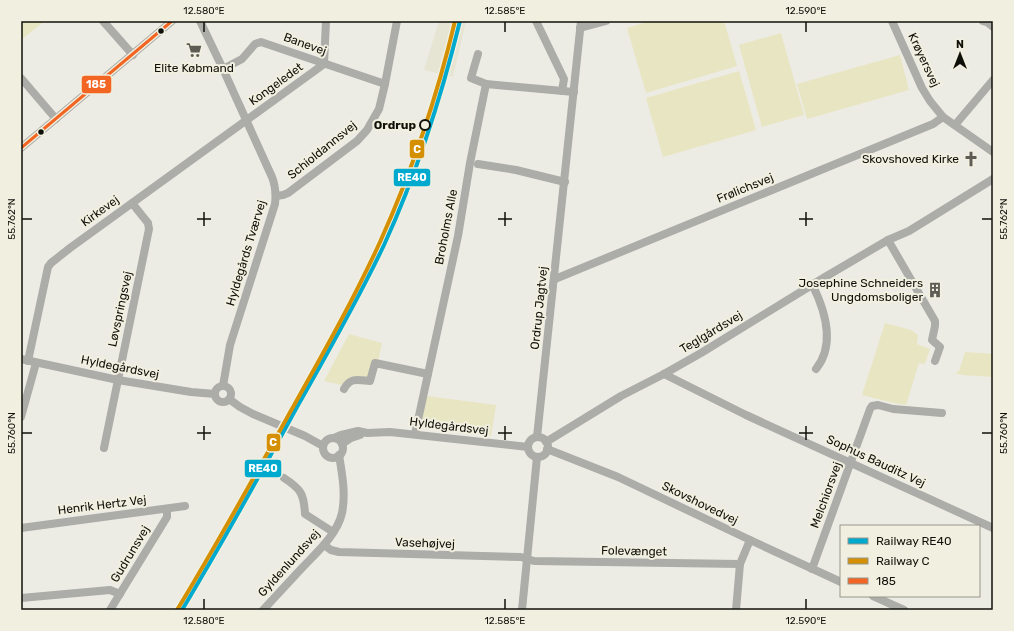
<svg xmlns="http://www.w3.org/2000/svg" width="1014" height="631" viewBox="0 0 1014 631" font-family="Rubik,sans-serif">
<rect width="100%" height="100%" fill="#edece4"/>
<path fill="#e6e5d4" d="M439 21H466L453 77 424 70Z"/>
<g fill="#e8e5c2">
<path d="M21 21H45L21 40Z"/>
<path d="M650 21H724L737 66 646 93 627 28Z"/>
<path d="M781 33 804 115 762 127 739 45Z"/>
<path d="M900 55 909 90 807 119 797 84Z"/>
<path d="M739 71 756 130 663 157 646 98Z"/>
<path d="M885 323 911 330 918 335 917 344 930 349 925 364 919 363 906 405 894 403 862 395Z"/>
<path d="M349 334 382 343 373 384 352 381 350 387 324 381Z"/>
<path d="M965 352 993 354V377L962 375 955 373 959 371Z"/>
<path d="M427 396 496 405 491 436 420 426Z"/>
</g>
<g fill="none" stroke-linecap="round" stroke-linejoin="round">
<g stroke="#acaca8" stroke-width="8">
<path d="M103 21 133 55"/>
<path d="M200 21 223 69 272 177C276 187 276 195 275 204L230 345 223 386"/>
<path d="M536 21 564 79 562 91"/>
<path d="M892 21 922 88 930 101 943 117 993 152"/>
<path d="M983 21 987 22 993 27"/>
<path d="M580 28 606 21"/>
<path d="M478 54 471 78 486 84 574 92"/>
<path d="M223 69 242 59 255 44 261 42 385 84"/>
<path d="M21 78 56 119"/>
<path d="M955 125 993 80"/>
<path d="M21 148 172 21"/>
<path d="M478 164 516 170 565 182"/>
<path d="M276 196 283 195 288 193 357 141 367 130 379 109 385 84 397 21"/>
<path d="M888 240 935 321V326L932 340 940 347 935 361"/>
<path d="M555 279 933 124 943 117"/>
<path d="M812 284C825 310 836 344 816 369"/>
<path d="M21 359 118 380 191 392 215 394"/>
<path d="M28 361 48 267 51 263 70 248 324 64 326 21"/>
<path d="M664 374 746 415 993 528"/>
<circle cx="223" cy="394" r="8"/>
<path d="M344 389C350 377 358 380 370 381L375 363 428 374"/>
<path d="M229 399 240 407 253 414 305 436 323 446"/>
<path d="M21 417 36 363"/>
<path d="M415 434 458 236 470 163 486 84"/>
<path d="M537 437 581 21"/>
<circle cx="538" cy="447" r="10"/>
<path d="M334 438 341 435 358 431 367 433 390 432 528 447"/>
<circle cx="333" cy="448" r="10"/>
<path d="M546 442 621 396 664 374 701 353 825 277 888 240 909 231 993 179"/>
<path d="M342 444 351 438 360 435"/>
<path d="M104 448 149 229 148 223 132 203"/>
<path d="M547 449 618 477 750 540 841 582"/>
<path d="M284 478C301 489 304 494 305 514L333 532"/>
<path d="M21 528 185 506"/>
<path d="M324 545 331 550 339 552 521 557 534 561 740 564"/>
<path d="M812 569 870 409 872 406 878 405 893 409 942 413"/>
<path d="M873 596 904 610"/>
<path d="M21 598 110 590 120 594"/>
<path d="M110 610 167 517V509"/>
<path d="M263 610C276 596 288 583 301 569 316 553 337 535 342 513 346 494 342 473 339 455"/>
<path d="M522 610 537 457"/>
<path d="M736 610 740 564 750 540"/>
</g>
<defs>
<path id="bus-1" d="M21 148 172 21"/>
</defs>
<use href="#bus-1" stroke="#f1f0e0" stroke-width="6"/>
<use href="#bus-1" stroke="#f26522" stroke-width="3"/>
<defs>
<path id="rail-1" d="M182 610C222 543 260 475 297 407 327 354 358 300 384 245 417 173 441 98 460 21"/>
<path id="rail-2" d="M177 610C216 546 252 481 288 416 320 359 353 301 380 242 412 171 437 97 455 21"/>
</defs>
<use href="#rail-1" stroke="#f1f0e0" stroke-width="7"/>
<use href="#rail-2" stroke="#f1f0e0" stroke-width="7"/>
<use href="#rail-1" stroke="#00a9ce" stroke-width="4"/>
<use href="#rail-2" stroke="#d49002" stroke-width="4"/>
</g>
<path fill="none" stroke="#10100a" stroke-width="1.5" d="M204 22V32M505 22V32M806 22V32M204 212V226M505 212V226M806 212V226M22 219H32M197 219H211M498 219H512M799 219H813M982 219H992M204 426V440M505 426V440M806 426V440M22 433H32M197 433H211M498 433H512M799 433H813M982 433H992M204 599V609M505 599V609M806 599V609"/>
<defs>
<symbol id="supermarket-bare" viewBox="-9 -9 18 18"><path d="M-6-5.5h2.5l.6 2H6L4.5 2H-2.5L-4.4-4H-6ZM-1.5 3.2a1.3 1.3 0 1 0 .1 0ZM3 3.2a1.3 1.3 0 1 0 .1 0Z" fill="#5d5d56" stroke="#f1f0e0" stroke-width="2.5" paint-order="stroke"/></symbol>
<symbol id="church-bare" viewBox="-9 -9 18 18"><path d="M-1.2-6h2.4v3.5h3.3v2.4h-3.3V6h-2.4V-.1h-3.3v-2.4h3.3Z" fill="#5d5d56" stroke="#f1f0e0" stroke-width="2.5" paint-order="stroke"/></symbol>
<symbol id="building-bare" viewBox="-9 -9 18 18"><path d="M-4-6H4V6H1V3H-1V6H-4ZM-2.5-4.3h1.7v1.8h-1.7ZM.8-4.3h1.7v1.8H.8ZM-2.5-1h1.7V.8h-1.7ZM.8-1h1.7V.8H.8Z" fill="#5d5d56" stroke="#f1f0e0" stroke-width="2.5" paint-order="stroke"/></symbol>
</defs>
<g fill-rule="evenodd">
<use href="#supermarket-bare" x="183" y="39" width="22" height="22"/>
<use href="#church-bare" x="960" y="148" width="22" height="22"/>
<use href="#building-bare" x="924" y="279" width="22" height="22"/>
</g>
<g fill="#10100a" stroke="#f1f0e0" stroke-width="1.5">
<circle cx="161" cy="31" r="3.5"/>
<circle cx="41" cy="132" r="3.5"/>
</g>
<circle fill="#f1f0e0" stroke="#10100a" stroke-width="2" cx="425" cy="125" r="5"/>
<g text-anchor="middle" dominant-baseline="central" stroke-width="4" stroke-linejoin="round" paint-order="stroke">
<g font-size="12" fill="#10100a" stroke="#f1f0e0">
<text transform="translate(305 44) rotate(20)">Banevej</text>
<text transform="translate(924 60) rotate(65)">Krøyersvej</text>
<text transform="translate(276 84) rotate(-36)">Kongeledet</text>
<text transform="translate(322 150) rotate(-39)">Schioldannsvej</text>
<text transform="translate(745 188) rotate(-22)">Frølichsvej</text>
<text transform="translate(100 211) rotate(-36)">Kirkevej</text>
<text transform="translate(446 227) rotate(-79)">Broholms Alle</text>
<text transform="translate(246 253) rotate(-73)">Hyldegårds Tværvej</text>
<text transform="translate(539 308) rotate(-84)">Ordrup Jagtvej</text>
<text transform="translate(120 309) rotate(-78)">Løvspringsvej</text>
<text transform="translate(711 332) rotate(-31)">Teglgårdsvej</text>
<text transform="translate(120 367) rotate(11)">Hyldegårdsvej</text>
<text transform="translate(449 426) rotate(7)">Hyldegårdsvej</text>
<text transform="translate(876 461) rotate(25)">Sophus Bauditz Vej</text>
<text transform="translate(826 495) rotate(-70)">Melchiorsvej</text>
<text transform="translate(700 503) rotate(26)">Skovshovedvej</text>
<text transform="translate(102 505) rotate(-7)">Henrik Hertz Vej</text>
<text transform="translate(425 543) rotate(2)">Vasehøjvej</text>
<text transform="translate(634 551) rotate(1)">Folevænget</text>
<text transform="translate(130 554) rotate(-59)">Gudrunsvej</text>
<text transform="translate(289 563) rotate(-48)">Gyldenlundsvej</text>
</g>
<g font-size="12" fill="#10100a" stroke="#f1f0e0" text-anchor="end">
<text x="194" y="68" text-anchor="middle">Elite Købmand</text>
<text x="959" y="159">Skovshoved Kirke</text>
<text x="923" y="283">Josephine Schneiders<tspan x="923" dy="14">Ungdomsboliger</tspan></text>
</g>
<g font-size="12" font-weight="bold" fill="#10100a" stroke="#f1f0e0" text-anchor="end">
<text x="416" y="125">Ordrup</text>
</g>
</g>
<g stroke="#f1f0e0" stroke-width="1.5">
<rect x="81" y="75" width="31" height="19" rx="4" fill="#f26522"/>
<rect x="409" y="139" width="16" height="20" rx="4" fill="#d49002"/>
<rect x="393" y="168" width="38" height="19" rx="4" fill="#00a9ce"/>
<rect x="266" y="433" width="15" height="19" rx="4" fill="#d49002"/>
<rect x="244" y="459" width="38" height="19" rx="4" fill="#00a9ce"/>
</g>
<g font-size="11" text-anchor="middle" font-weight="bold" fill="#fff">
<text x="96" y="88">185</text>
<text x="417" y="153">C</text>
<text x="412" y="181">RE40</text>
<text x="273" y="446">C</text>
<text x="263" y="472">RE40</text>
</g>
<rect width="1014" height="631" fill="none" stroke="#f1f0e0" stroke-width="44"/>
<rect x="840" y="525" width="140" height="72" fill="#f1f0e0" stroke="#97968a"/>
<rect x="848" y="538" width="20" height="6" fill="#00a9ce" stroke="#97968a"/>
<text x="876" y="545" font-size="12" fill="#10100a">Railway RE40</text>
<rect x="848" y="558" width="20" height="6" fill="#d49002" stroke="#97968a"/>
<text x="876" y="565" font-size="12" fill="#10100a">Railway C</text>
<rect x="848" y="578" width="20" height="6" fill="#f26522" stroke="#97968a"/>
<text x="876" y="585" font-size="12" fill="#10100a">185</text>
<g transform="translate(960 54)" stroke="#f1f0e0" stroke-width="3" paint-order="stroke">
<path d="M0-3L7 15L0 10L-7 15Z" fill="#10100a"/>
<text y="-6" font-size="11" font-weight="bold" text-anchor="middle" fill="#10100a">N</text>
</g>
<rect x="22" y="22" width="970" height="587" fill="none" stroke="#10100a" stroke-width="1.5"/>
<g font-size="10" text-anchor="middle" fill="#10100a">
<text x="204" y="14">12.580°E</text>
<text x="505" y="14">12.585°E</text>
<text x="806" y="14">12.590°E</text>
<text transform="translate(11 219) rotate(-90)" y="4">55.762°N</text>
<text transform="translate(1003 219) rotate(-90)" y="4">55.762°N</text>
<text transform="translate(11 433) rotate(-90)" y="4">55.760°N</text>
<text transform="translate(1003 433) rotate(-90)" y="4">55.760°N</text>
<text x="204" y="624">12.580°E</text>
<text x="505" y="624">12.585°E</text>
<text x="806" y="624">12.590°E</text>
</g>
</svg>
